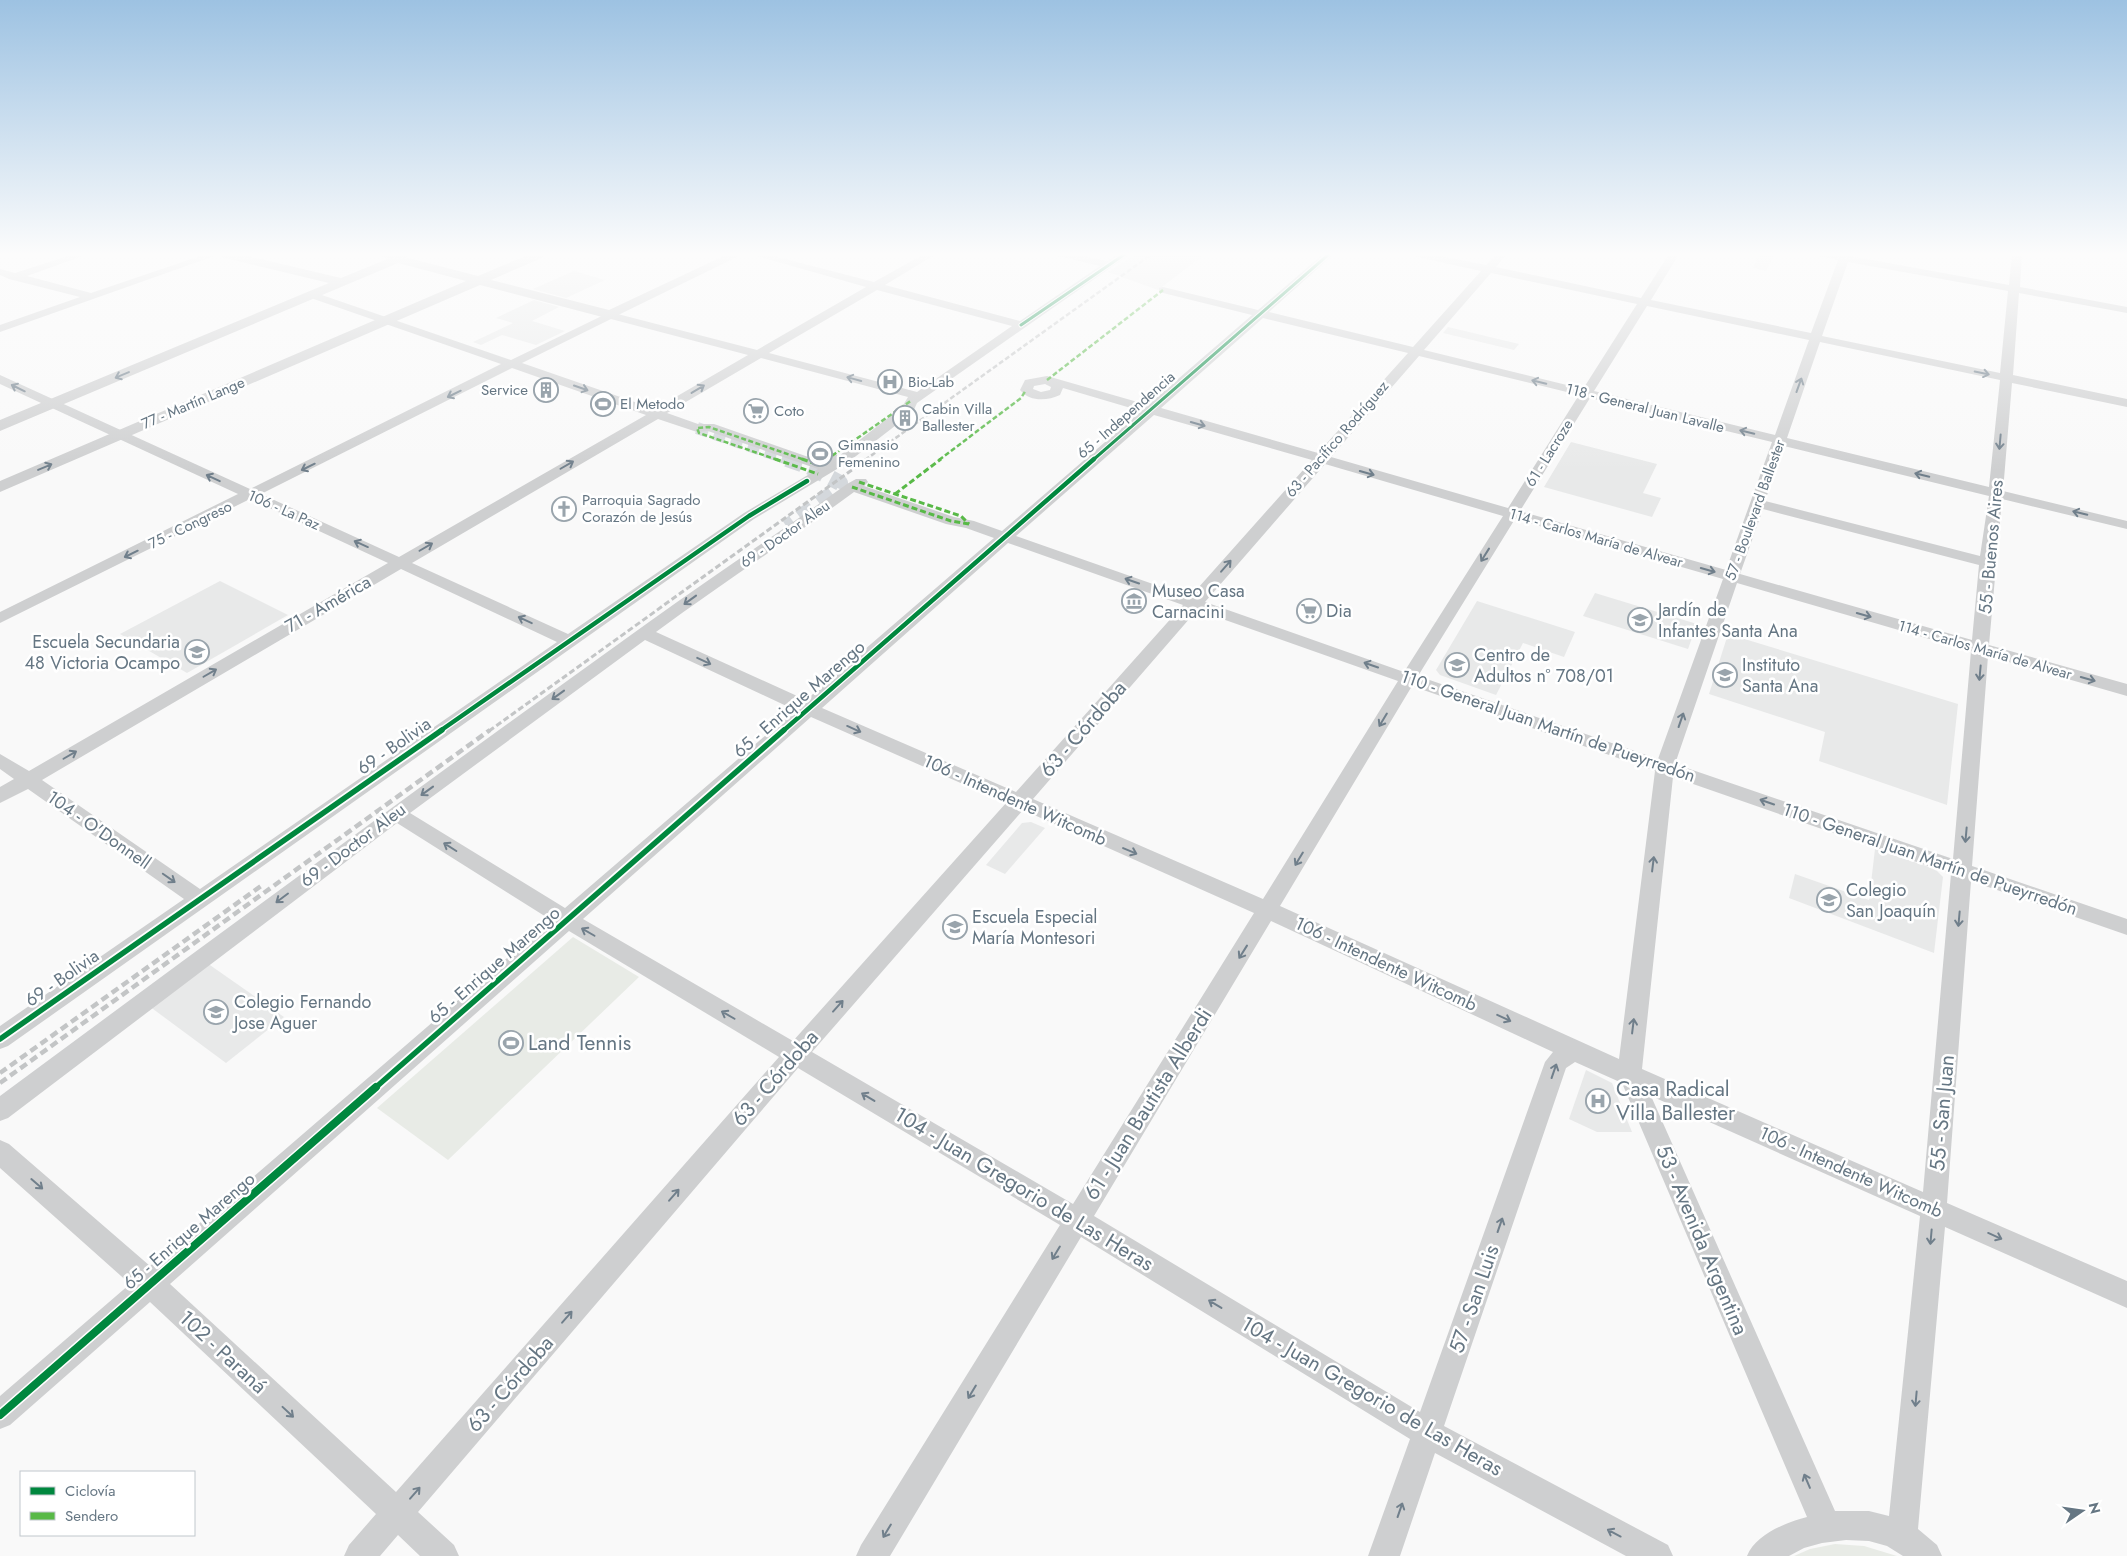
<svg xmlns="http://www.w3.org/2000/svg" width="2127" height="1556" viewBox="0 0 2127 1556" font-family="Jost,sans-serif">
<rect width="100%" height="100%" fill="#f9f9f9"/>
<g fill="#e8e9e9">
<path d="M1136 254H1205L1158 290 1108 272Z"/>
<path d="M1760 254H1775L1766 271 1753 268Z"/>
<path d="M574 271 605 280 566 298 533 289Z"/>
<path d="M534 300 559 307 532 321 565 331 536 345 502 335 481 345 473 342 513 323 496 318Z"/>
<path d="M1448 327 1519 344 1514 350 1443 333Z"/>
<path d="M1571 442 1657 464 1643 493 1661 498 1652 517 1544 487Z"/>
<path d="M220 581 288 615 187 673 120 634Z"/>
<path d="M1595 593 1697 624 1688 649 1583 616Z"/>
<path d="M1477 601 1575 632 1564 657 1523 643 1496 695 1440 675 1436 670Z"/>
<path d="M1728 634 1958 704 1947 805 1819 761 1825 732 1709 694Z"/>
<path d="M1031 822 1045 828 1005 874 986 865 1022 823Z"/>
<path d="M1875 849 1935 869 1943 877 1934 953 1789 898 1795 874 1869 900Z"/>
<path d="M207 963 284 1017 226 1063 149 1006Z"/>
<path d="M1586 1070 1612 1083 1632 1132H1597L1569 1119Z"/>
</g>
<g fill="#e8ebe6">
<path d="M573 937 639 977 448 1160 377 1108Z"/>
<path d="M1835 1544 1864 1546 1897 1556H1794L1810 1549Z"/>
</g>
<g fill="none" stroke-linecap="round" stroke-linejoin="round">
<path stroke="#d4d8dc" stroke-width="12" stroke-dasharray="12 6" stroke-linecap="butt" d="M697 428 791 460"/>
<path stroke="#d4d8dc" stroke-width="16" stroke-dasharray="16 8" stroke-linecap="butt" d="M787 459 810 467 840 483 837 490 787 527"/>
<g fill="#cecfd0" fill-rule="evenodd">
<path d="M74 254H88L27 276 91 293 206 254H220L0 332V325L80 297 9 279 0 275V269L15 273Z"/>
<path d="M375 254H412L397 262Z"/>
<path d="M750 254H766L874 282 924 254H936L885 285 1020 321 1100 266 1058 256 1057 254H1074L1107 261 1119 254H1130L917 403 913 412 847 463 754 519 8 1046 0 1049V1026L184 899 28 789 0 803V787L14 779 0 769V754L29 771 388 563 250 499 0 623V612L238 494 0 384V375L250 489 501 364 308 297V293H316L511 360 610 312 757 350 866 287ZM877 290 1012 326 917 392 769 353ZM611 319 748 355 655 409 522 363ZM761 358 908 397 902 407 839 456 832 452 817 460 714 424H698L667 413ZM512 368 646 415 399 557 261 494ZM658 419 697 432 708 431 818 469 744 513 568 634 412 563ZM401 569 557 642 200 889 42 780Z"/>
<path d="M1323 254H1334L1269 312 1413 347 1481 271 1417 257 1412 254H1430L1486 265 1497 254H1507L1496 267 1641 298 1669 254H1679L1651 300 1811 333 1838 260 1820 256 1819 254H1850V256L2009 285 2012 254H2022L2020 287 2127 307V313L2019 293 2013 375 2127 399V407L2012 383 2003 491 2127 521V529L2002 499 1989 645 2127 684V696L1988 656 1972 866 2127 919V935L1971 881 1947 1203 2127 1281V1308L1945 1227 1918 1529 1937 1545 1942 1556H1903L1887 1546 1869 1541 1846 1540 1822 1543 1804 1548 1789 1556H1747C1756 1534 1785 1523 1807 1517L1622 1083 1575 1062 1566 1068 1444 1426 1668 1545 1673 1556H1626L1435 1453 1400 1556H1368L1410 1439 1081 1237 890 1556H856L861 1545 1060 1225 798 1068 418 1512 454 1545 459 1556H420L398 1535 380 1556H344L349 1545 376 1514 150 1302 10 1425 0 1429V1396L130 1284 0 1168V1140L9 1144 150 1266 551 920 397 823 8 1118 0 1121V1096C215 937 431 778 649 622 714 575 782 531 847 484L856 479H866L868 482 864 486 954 517 974 521 1002 531 1141 411 1063 388 1060 395C1047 401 1030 402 1020 390L1025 380 1047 376 1148 405 1252 315 1159 292V288L1163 287 1258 310ZM1848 262 2008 291 2000 373 1822 336ZM1491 273 1637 304 1583 389 1424 350ZM1647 306 1809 340 1775 435 1594 391ZM1263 318 1408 353 1318 453 1161 408ZM1820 342 2000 380 1989 487 1787 438ZM1419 356 1579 395 1508 508 1331 457ZM1045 384 1051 387 1050 390 1041 392 1033 389 1034 386ZM1590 398 1772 442 1726 570 1520 511ZM1154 415 1312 460 1190 597 1016 536ZM1784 446 1989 496 1980 556 1765 501ZM1325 464 1503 516 1404 672 1205 602ZM854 492 946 524 966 528 994 538 806 700 656 632C721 584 789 540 854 492ZM1763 509 1979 565 1972 640 1740 574ZM1515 519 1723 579 1658 759 1418 676ZM1008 543 1183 605 1016 792 822 708ZM1737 583 1971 651 1953 859 1675 764ZM1197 610 1398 681 1263 899 1033 799ZM645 640 795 710 565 908 410 813ZM1412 686 1655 771 1619 1059 1280 906ZM811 717 1006 803 793 1041 583 919ZM1673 777 1951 874 1923 1192 1642 1069ZM1023 810 1254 913 1073 1204 812 1052ZM1271 921 1553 1052 1545 1062 1420 1412 1094 1216ZM569 931 779 1057 396 1492 170 1284ZM1651 1096 1920 1216 1889 1516 1869 1511H1835Z"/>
</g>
<path fill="#cecfd0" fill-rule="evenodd" d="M219 254H239L341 278 397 255 478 276 530 254H546L544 257 491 280 609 310 728 254H743L610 319 480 285 0 492V481L466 281 398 263 0 431V420L329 283 221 257Z"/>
<path stroke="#c3c5c6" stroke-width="2.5" stroke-dasharray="5 2.5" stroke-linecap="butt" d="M865 460 1152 254"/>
<path stroke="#c3c5c6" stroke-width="3" stroke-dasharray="6 3" stroke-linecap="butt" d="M489 731 867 459"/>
<g stroke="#c3c5c6" stroke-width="4.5" stroke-dasharray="8 4.5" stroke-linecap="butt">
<path d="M0 1073 261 886"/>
<path d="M0 1083 490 730"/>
</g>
<g stroke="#58b947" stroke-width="2.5" stroke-dasharray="5 2.5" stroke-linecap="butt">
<path d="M1047 380 1163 290"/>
<path d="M778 460 699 433 697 428 709 427 805 460"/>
<path d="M826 460 912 400"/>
<path d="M939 460 1021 398 1026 390"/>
</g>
<g stroke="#58b947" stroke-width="3" stroke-dasharray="6 3" stroke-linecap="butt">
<path d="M775 459 818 474"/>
<path d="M802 459 819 465 827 459"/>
<path d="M859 482 961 516 969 524"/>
<path d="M852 487 951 521 969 524"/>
<path d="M895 494 941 459"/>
</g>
<defs>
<g id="cycleway-far3">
<path d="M1021 325 1125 254"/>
<path d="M1093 460 1329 254"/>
</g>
<g id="cycleway-far2">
<path d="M440 731 749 516 807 481"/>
<path d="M783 731 1094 459"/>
</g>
<g id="cycleway-far1">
<path d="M0 1039 442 730"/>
<path d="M375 1088 784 730"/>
</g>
<path id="cycleway" d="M0 1415 376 1087"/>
</defs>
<use href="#cycleway-far3" stroke="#fff" stroke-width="5"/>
<use href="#cycleway-far2" stroke="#fff" stroke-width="7"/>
<use href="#cycleway-far1" stroke="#fff" stroke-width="9"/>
<use href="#cycleway" stroke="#fff" stroke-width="11"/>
<use href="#cycleway-far3" stroke="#00873e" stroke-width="3"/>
<use href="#cycleway-far2" stroke="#00873e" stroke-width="4.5"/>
<use href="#cycleway-far1" stroke="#00873e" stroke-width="5.5"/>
<use href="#cycleway" stroke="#00873e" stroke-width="8"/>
</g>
<defs><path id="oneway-shaft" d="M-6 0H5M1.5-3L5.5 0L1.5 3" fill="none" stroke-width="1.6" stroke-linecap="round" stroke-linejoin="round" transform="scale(1.25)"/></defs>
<g stroke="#707f8b">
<use href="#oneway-shaft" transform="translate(1982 373) rotate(12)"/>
<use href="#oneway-shaft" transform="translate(122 375) rotate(157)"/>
<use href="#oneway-shaft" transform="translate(854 379) rotate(-165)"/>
<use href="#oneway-shaft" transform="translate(1539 382) rotate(-166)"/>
<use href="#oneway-shaft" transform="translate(1799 385) rotate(-70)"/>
<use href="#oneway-shaft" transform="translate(18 388) rotate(-154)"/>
<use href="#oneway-shaft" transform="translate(581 388) rotate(19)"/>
<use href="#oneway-shaft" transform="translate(698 389) rotate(-31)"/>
<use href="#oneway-shaft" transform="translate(454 394) rotate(154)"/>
<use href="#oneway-shaft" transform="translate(1198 424) rotate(16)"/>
<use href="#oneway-shaft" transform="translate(1747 432) rotate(-166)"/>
<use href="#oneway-shaft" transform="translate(2000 442) rotate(95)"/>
<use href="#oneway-shaft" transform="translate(567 465) rotate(-30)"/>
<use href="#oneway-shaft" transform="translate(45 467) rotate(-23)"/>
<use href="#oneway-shaft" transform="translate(308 467) rotate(154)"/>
<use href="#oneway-shaft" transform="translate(1367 473) rotate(16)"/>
<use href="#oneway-shaft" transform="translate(1922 475) rotate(-166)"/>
<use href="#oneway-shaft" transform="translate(213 478) rotate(-155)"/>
<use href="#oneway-shaft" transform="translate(2080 513) rotate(-166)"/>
<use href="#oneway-shaft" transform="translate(361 544) rotate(-156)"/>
<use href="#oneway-shaft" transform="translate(426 547) rotate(-30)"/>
<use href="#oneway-shaft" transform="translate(131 554) rotate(154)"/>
<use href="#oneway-shaft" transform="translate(1485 555) rotate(122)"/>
<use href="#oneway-shaft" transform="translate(1226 566) rotate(-49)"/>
<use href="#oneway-shaft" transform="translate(1708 570) rotate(16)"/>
<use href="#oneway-shaft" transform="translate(1132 581) rotate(-161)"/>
<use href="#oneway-shaft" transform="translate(690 600) rotate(144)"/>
<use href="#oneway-shaft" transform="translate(1864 615) rotate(16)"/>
<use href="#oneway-shaft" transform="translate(525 620) rotate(-155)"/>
<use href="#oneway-shaft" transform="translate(704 661) rotate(25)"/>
<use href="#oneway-shaft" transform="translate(1371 665) rotate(-161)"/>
<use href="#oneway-shaft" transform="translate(210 673) rotate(-30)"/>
<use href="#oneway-shaft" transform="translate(1980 673) rotate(95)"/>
<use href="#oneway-shaft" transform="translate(2088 679) rotate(16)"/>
<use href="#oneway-shaft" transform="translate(558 695) rotate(144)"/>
<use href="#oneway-shaft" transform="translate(1383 720) rotate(121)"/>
<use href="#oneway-shaft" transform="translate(1681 720) rotate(-71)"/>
<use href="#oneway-shaft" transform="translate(854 729) rotate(24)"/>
<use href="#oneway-shaft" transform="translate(70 755) rotate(-30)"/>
<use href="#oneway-shaft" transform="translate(427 791) rotate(144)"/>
<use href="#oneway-shaft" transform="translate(1767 802) rotate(-161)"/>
<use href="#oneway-shaft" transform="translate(1966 835) rotate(95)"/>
<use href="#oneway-shaft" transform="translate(450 847) rotate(-148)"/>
<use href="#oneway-shaft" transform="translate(1130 851) rotate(23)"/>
<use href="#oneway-shaft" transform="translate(1299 859) rotate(121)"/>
<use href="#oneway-shaft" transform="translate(1653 864) rotate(-83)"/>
<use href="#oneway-shaft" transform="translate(169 878) rotate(35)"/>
<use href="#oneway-shaft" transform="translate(282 898) rotate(143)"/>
<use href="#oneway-shaft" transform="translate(1959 919) rotate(95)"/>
<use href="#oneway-shaft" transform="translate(588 932) rotate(-150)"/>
<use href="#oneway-shaft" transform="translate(1243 952) rotate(122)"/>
<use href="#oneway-shaft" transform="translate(838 1006) rotate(-48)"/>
<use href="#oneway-shaft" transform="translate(728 1015) rotate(-150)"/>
<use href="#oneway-shaft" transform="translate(1504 1018) rotate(25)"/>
<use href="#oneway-shaft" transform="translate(1633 1026) rotate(-83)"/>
<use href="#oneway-shaft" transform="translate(1554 1071) rotate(-71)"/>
<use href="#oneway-shaft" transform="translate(868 1097) rotate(-149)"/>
<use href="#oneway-shaft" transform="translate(37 1184) rotate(41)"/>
<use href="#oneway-shaft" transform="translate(674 1195) rotate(-49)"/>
<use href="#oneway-shaft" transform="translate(1500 1225) rotate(-71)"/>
<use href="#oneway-shaft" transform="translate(1995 1236) rotate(24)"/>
<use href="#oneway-shaft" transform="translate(1931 1237) rotate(95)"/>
<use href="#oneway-shaft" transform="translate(1056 1253) rotate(121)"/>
<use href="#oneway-shaft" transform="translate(1215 1304) rotate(-149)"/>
<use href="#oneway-shaft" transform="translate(567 1317) rotate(-49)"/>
<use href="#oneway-shaft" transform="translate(972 1392) rotate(121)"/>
<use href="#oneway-shaft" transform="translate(1916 1399) rotate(95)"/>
<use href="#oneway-shaft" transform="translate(288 1412) rotate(43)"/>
<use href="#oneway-shaft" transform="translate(1807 1481) rotate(-113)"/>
<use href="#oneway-shaft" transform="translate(415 1493) rotate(-49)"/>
<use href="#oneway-shaft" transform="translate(1400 1510) rotate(-71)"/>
<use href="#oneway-shaft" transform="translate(887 1531) rotate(121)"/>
<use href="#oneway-shaft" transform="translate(1614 1533) rotate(-152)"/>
</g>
<linearGradient id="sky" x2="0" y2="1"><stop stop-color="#9dc2e2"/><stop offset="0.54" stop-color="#fcfcfc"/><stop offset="1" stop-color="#fcfcfc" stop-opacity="0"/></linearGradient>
<rect width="2127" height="471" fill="url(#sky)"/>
<defs>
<symbol id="hospital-ring" viewBox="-11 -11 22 22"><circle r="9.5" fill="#fff" stroke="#99a4ac" stroke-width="1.5"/><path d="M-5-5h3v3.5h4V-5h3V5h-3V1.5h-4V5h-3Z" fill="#99a4ac"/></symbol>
<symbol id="building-ring" viewBox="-11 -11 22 22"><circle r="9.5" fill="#fff" stroke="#99a4ac" stroke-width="1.5"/><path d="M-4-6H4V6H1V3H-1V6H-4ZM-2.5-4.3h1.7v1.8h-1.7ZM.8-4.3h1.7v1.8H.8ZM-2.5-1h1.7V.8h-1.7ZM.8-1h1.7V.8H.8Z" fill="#99a4ac"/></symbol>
<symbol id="stadium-ring" viewBox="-11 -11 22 22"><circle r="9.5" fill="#fff" stroke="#99a4ac" stroke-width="1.5"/><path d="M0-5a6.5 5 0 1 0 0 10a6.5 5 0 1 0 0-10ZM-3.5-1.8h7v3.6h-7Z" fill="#99a4ac"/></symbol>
<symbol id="supermarket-ring" viewBox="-11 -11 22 22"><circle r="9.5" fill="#fff" stroke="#99a4ac" stroke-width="1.5"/><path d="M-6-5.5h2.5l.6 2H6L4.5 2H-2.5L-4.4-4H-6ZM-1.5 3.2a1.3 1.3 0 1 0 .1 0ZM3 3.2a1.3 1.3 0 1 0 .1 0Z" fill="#99a4ac"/></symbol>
<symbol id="church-ring" viewBox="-11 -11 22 22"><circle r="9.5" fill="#fff" stroke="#99a4ac" stroke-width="1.5"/><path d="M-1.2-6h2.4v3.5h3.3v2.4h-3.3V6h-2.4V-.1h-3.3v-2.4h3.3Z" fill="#99a4ac"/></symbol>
<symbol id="museum-ring" viewBox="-11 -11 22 22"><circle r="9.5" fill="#fff" stroke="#99a4ac" stroke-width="1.5"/><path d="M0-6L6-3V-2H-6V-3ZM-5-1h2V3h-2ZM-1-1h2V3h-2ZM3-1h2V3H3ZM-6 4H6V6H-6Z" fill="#99a4ac"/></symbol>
<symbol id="school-ring" viewBox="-11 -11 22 22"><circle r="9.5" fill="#fff" stroke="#99a4ac" stroke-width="1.5"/><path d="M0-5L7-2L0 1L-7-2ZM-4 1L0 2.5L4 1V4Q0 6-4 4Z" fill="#99a4ac"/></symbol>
</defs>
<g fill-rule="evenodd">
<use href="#hospital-ring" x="876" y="368" width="28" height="28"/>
<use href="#building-ring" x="532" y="376" width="28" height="28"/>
<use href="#stadium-ring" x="589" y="390" width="28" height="28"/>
<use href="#supermarket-ring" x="742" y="397" width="28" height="28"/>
<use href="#building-ring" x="891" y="404" width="28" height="28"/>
<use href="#stadium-ring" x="806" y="440" width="28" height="28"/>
<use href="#church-ring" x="550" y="495" width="28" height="28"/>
<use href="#museum-ring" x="1120" y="587" width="28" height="28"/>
<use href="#supermarket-ring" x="1295" y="597" width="28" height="28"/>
<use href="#school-ring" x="1626" y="606" width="28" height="28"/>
<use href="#school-ring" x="183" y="638" width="28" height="28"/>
<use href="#school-ring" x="1443" y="651" width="28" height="28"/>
<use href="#school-ring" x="1711" y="661" width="28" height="28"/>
<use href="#school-ring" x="1815" y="886" width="28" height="28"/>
<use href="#school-ring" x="941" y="913" width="28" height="28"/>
<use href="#school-ring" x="202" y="998" width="28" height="28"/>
<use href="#stadium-ring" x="497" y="1029" width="28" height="28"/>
<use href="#hospital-ring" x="1584" y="1087" width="28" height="28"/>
</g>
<g text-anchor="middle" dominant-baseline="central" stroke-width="5" stroke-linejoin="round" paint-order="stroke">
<g font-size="15" fill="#657683" stroke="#fff" text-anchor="start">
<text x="908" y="382">Bio-Lab</text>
<text x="528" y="390" text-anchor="end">Service</text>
<text x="620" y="404">El Metodo</text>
<text x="922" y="409">Cabin Villa<tspan x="922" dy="17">Ballester</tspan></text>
<text x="774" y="411">Coto</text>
<text x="838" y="445">Gimnasio<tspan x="838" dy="17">Femenino</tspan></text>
<text x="582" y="500">Parroquia Sagrado<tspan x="582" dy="17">Corazón de Jesús</tspan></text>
</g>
<g font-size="15" fill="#657683" stroke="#fff">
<text transform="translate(193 403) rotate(-23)">77 - Martín Lange</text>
<text transform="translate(1645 408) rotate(14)">118 - General Juan Lavalle</text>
<text transform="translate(1126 415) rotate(-41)">65 - Independencia</text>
<text transform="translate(1337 439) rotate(-49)">63 - Pacífico Rodríguez</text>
<text transform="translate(1549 453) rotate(-58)">61 - Lacroze</text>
<text transform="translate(284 510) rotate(24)">106 - La Paz</text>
<text transform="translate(1755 510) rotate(-70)">57 - Boulevard Ballester</text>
<text transform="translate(190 525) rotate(-26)">75 - Congreso</text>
<text transform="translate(785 534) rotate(-35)">69 - Doctor Aleu</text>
<text transform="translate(1596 538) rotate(16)">114 - Carlos María de Alvear</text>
<text transform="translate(1985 650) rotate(16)">114 - Carlos María de Alvear</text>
</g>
<g font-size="18" fill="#657683" stroke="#fff">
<text transform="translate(1991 547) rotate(-85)">55 - Buenos Aires</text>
<text transform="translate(328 604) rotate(-30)">71 - América</text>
<text transform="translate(799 699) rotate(-41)">65 - Enrique Marengo</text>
<text transform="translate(1548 726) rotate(19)">110 - General Juan Martín de Pueyrredón</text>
<text transform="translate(394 746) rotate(-35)">69 - Bolivia</text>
<text transform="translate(1015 800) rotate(24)">106 - Intendente Witcomb</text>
<text transform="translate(99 830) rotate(35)">104 - O'Donnell</text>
<text transform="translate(353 845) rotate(-37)">69 - Doctor Aleu</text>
<text transform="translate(1930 859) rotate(19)">110 - General Juan Martín de Pueyrredón</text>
<text transform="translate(1386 964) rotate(25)">106 - Intendente Witcomb</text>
<text transform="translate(494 965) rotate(-41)">65 - Enrique Marengo</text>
<text transform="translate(62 978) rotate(-35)">69 - Bolivia</text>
<text transform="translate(1851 1172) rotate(24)">106 - Intendente Witcomb</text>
<text transform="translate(189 1231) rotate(-41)">65 - Enrique Marengo</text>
</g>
<g font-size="18" fill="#657683" stroke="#fff" text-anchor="start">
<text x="1152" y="591">Museo Casa<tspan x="1152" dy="21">Carnacini</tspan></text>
<text x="1658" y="610">Jardín de<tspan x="1658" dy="21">Infantes Santa Ana</tspan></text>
<text x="1326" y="611">Dia</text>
<text x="180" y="642" text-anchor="end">Escuela Secundaria<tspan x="180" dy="21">48 Victoria Ocampo</tspan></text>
<text x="1474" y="655">Centro de<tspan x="1474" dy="21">Adultos nº 708/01</tspan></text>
<text x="1742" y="665">Instituto<tspan x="1742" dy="21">Santa Ana</tspan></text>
<text x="1846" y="890">Colegio<tspan x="1846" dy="21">San Joaquín</tspan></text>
<text x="972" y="917">Escuela Especial<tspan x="972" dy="21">María Montesori</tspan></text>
<text x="234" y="1002">Colegio Fernando<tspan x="234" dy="21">Jose Aguer</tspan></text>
</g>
<g font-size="21" fill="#657683" stroke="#fff">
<text transform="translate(1083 729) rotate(-49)">63 - Córdoba</text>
<text transform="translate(775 1078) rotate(-49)">63 - Córdoba</text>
<text transform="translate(1148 1104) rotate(-58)">61 - Juan Bautista Alberdi</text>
<text transform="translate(1942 1113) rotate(-85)">55 - San Juan</text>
<text transform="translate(1024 1189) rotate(31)">104 - Juan Gregorio de Las Heras</text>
<text transform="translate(1702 1240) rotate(67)">53 - Avenida Argentina</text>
<text transform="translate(1474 1299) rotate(-71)">57 - San Luis</text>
<text transform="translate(223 1352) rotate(43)">102 - Paraná</text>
<text transform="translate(510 1384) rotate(-49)">63 - Córdoba</text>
<text transform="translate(1372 1396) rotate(30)">104 - Juan Gregorio de Las Heras</text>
</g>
<g font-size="21" fill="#657683" stroke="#fff" text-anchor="start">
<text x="528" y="1043">Land Tennis</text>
<text x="1616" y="1089">Casa Radical<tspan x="1616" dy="24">Villa Ballester</tspan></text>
</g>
</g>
<rect x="20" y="1471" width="175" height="65" fill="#ffffff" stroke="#c1c8cd"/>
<rect x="30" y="1487" width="25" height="8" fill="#00873e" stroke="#c1c8cd"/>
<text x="65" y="1496" font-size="15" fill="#657683">Ciclovía</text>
<rect x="30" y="1512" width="25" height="8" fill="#58b947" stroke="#c1c8cd"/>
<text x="65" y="1521" font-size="15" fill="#657683">Sendero</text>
<g transform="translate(2082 1511) rotate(77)" stroke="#ffffff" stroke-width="4" paint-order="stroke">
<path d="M0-4L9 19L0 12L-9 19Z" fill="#657683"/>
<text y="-8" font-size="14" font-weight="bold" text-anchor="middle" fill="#657683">N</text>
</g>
</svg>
